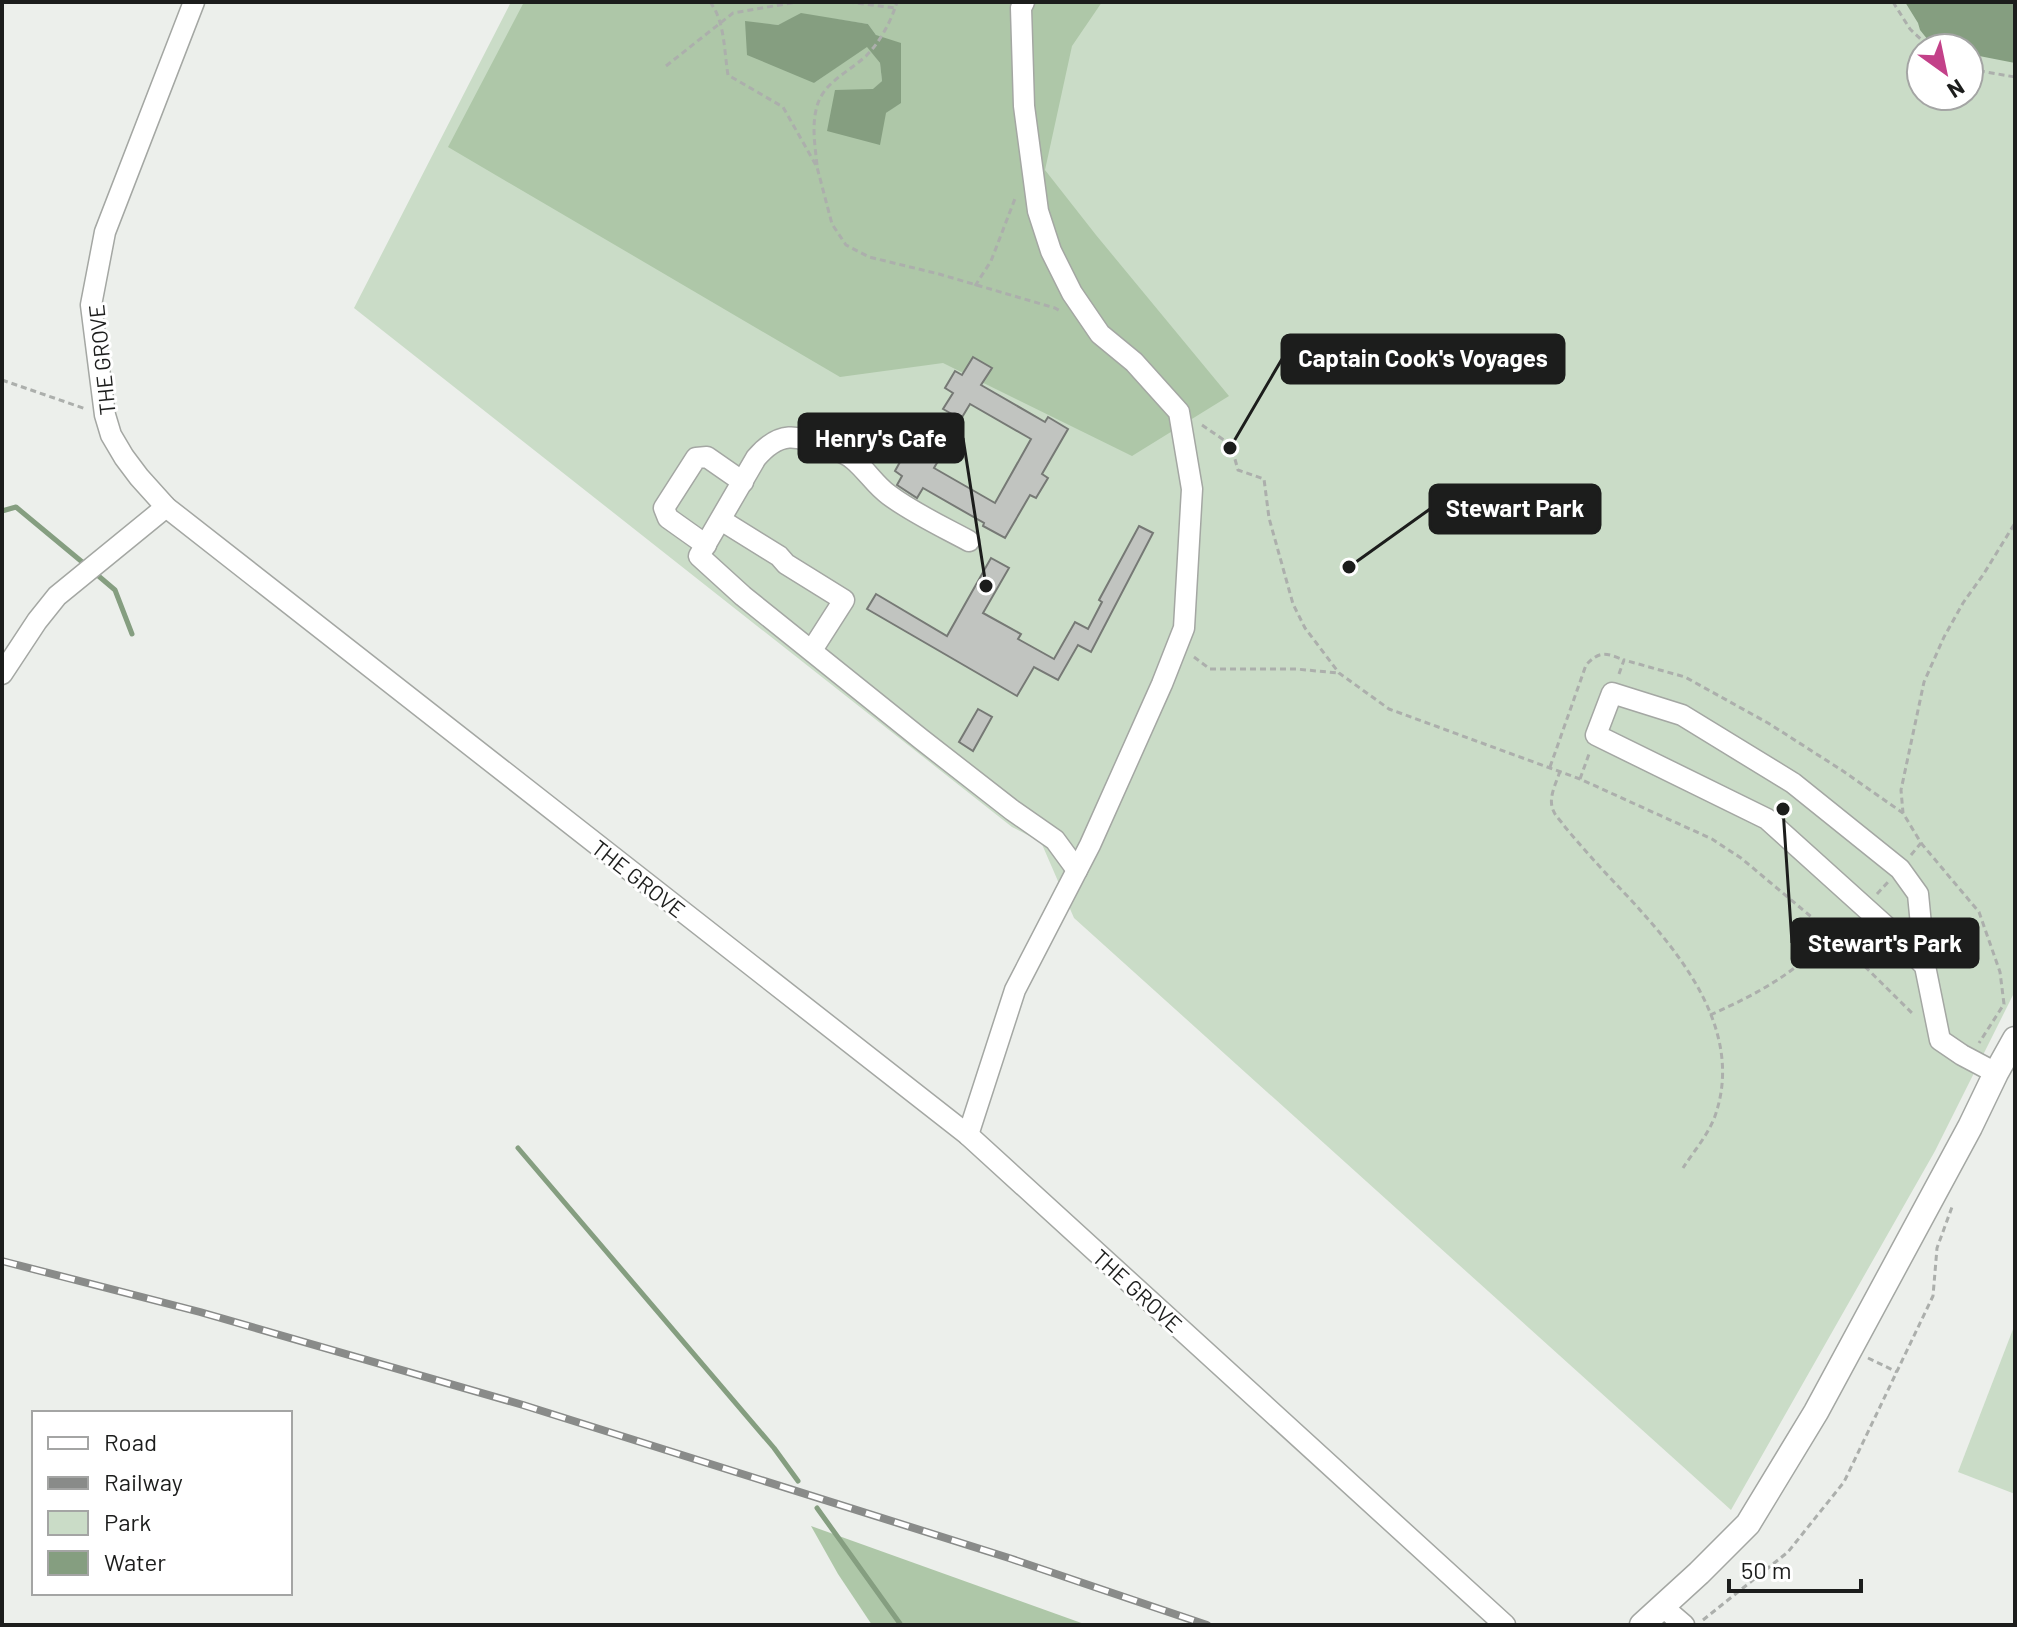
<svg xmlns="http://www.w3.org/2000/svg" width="2017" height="1627" viewBox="0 0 2017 1627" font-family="Barlow,sans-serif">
<rect width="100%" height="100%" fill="#ecefeb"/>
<g fill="#cadcc7" fill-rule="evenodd">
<path d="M511 2H2015V991L1935 1151 1731 1510 1074 918 1041 842 1012 827 354 308ZM1921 48H1969V96H1921Z"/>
<path d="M2015 1324V1494L1958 1472Z"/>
</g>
<g fill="#aec7a8" fill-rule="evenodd">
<path d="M524 2H1102L1072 46 1045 170 1096 235 1229 396 1132 456 943 363 840 377 448 147ZM801 14 868 24 876 35 901 102 886 113 874 89 882 81 880 63 867 46 814 83 745 22 778 25Z"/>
<path d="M811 1526 1087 1625H872L838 1574Z"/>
</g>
<g fill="#859e80">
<path d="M1905 2H2015V63L1969 54V48H1956L1942 41 1932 42 1928 40 1920 30 1918 23Z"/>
<path d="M801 13 868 24 876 35 901 43V103L886 113 880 145 827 131 835 90 873 89 882 81 880 63 867 47 814 83 747 55 745 21 778 25Z"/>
</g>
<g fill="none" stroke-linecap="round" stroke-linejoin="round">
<g stroke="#859e80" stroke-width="5">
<path d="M2 511 16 507 87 566"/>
<path d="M95 573 115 590 132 634"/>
<path d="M518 1148 774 1448 798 1481"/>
<path d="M817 1508 901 1625"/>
</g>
</g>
<g fill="#c1c4c0" stroke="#767975" stroke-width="2">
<path d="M973 357 992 368 981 385 1045 422 1048 417 1068 429 1042 474 1048 478 1036 498 1030 495 1005 538 983 526 984 523 923 488 917 498 897 485 902 476 895 471 906 451 915 456 924 440 944 451 934 468 995 503 1031 439 970 404 961 419 943 409 953 393 945 388 955 371 962 375Z"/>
<path d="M1139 526 1153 533 1091 652 1078 645 1058 680 1034 667 1017 696 867 609 876 594 947 636 991 558 1009 568 983 613 1021 634 1018 639 1054 659 1075 622 1088 629 1102 602 1099 600Z"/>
<path d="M978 709 992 717 973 751 959 742Z"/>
</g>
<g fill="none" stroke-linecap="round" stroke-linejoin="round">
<defs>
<g id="minor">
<path d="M194 2 105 232 91 305 105 415 111 435 124 457 139 477 166 507 968 1135 1505 1625"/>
<path d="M721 520 779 556 786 564 844 600 812 650"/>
<path d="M969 541C943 527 913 513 889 495 876 486 867 471 854 460 846 453 837 450 827 447 796 435 780 430 756 458L699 556 743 596 921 739 1012 810 1055 840 1077 870"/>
<path d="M706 545 668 518 664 508 696 458 707 457 743 482"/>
<path d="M2 674 37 621 57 596 166 507"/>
<path d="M1925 966 1890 930 1767 819 1596 735 1612 693 1682 715 1793 783 1900 869 1918 894 1925 966 1940 1040 1962 1055 1996 1073"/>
<path d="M968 1135 1015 990 1090 845 1162 684 1184 628 1192 489 1179 412 1134 362 1100 334 1072 293 1051 251 1038 211 1024 106 1021 8 1024 2"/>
<path d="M1663 1607 1684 1625"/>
</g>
<path id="major" d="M1642 1625 1699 1573 1748 1524 1816 1412 1970 1127 1996 1073 2015 1039"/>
</defs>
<use href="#minor" stroke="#a4a7a3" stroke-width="23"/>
<use href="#major" stroke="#a4a7a3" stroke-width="27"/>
<g stroke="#acafac" stroke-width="3" stroke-dasharray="6 4" stroke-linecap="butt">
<path d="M710 2C725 21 724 51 728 75L783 107 817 167 832 224 846 245 869 257 939 274 1055 308 1062 312"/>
<path d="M848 2 895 8 897 2"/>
<path d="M1893 2 1910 29 1930 48"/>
<path d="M666 66 733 13 797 2"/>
<path d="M1969 69 2015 77"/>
<path d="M817 165C815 145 811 123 818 103 826 81 850 71 866 56 879 43 889 25 895 8"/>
<path d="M975 286 991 261 1016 196"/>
<path d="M2 380 86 409"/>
<path d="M1202 425 1231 445 1238 470 1264 479 1269 518 1293 604 1305 628 1339 673 1389 709 1580 779 1712 839 1741 858 1833 935 1914 1015"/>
<path d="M1194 657 1210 669H1296L1338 673"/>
<path d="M1619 674 1624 660 1685 677 1768 723 1840 769 1903 813"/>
<path d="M1550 767 1586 665C1600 650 1606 653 1624 660"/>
<path d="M1560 771C1556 784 1547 799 1554 812 1556 817 1562 822 1565 827 1581 846 1597 864 1614 882 1671 942 1747 1025 1715 1116 1708 1135 1694 1151 1683 1168"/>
<path d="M1580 779 1589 754"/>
<path d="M1921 843 1979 912 2000 972 2004 1004 1979 1043"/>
<path d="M1911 855 1921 843 1903 813 1901 790 1924 682 1944 637 1963 603 1983 575 2015 523"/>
<path d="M1877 894 1888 882"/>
<path d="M1838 938 1854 920"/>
<path d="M1710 1015C1760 993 1794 973 1833 935"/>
<path d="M1868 1358 1897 1372"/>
<path d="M1703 1620 1788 1552 1844 1482 1933 1296 1937 1248 1952 1207"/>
</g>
<use href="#minor" stroke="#fff" stroke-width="20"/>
<use href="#major" stroke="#fff" stroke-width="24"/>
<defs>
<path id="rail" d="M2 1261 200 1312 523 1405 1009 1558 1207 1625"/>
</defs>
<use href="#rail" stroke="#898b89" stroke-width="8"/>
<use href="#rail" stroke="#fff" stroke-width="5" stroke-dasharray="15" stroke-linecap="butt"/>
</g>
<g text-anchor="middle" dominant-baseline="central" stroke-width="6" stroke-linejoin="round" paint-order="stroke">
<g font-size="22" fill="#1c1d1c" stroke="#fff">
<text transform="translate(101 360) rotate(-96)">THE GROVE</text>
<text transform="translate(639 878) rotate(38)">THE GROVE</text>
<text transform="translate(1138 1290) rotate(42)">THE GROVE</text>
</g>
</g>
<path fill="none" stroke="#1c1d1c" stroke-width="3" d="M1230 448L1282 359M986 586L963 438M1349 567L1430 509M1783 809L1792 943"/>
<g fill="#1c1d1c" stroke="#fff" stroke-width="3">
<circle cx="1230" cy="448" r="8"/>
<circle cx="986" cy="586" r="8"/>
<circle cx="1349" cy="567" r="8"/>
<circle cx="1783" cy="809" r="8"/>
</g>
<g fill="#1c1d1c" stroke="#1c1d1c" stroke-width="3">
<rect x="1282" y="335" width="282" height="48" rx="8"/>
<rect x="799" y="414" width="164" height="48" rx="8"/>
<rect x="1430" y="485" width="170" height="48" rx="8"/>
<rect x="1792" y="919" width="186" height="48" rx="8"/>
</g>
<g font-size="24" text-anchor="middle" font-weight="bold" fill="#fff">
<text x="1423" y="367">Captain Cook's Voyages</text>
<text x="881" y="447">Henry's Cafe</text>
<text x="1515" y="517">Stewart Park</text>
<text x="1885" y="952">Stewart's Park</text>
</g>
<rect width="2017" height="1627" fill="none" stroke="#1c1d1c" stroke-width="8"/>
<rect x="32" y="1411" width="260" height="184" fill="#ffffff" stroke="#a4a5a4" stroke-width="2"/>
<rect x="48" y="1437" width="40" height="12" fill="#ffffff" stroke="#a4a5a4" stroke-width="2"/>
<text x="104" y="1451" font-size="24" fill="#1c1d1c">Road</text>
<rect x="48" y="1477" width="40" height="12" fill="#898b89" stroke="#a4a5a4" stroke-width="2"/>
<text x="104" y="1491" font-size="24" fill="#1c1d1c">Railway</text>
<rect x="48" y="1511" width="40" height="24" fill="#cadcc7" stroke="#a4a5a4" stroke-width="2"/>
<text x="104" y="1531" font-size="24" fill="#1c1d1c">Park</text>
<rect x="48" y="1551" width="40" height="24" fill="#859e80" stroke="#a4a5a4" stroke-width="2"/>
<text x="104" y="1571" font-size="24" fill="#1c1d1c">Water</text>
<g transform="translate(1945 72) rotate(147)"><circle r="38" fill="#ffffff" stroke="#a4a5a4" stroke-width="2"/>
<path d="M0-6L14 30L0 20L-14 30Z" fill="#c34189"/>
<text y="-12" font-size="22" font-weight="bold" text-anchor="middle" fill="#1c1d1c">N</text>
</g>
<path d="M1729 1579v12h132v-12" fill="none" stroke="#1c1d1c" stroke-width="4"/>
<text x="1741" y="1579" font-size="24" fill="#1c1d1c" stroke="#ffffff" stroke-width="6" paint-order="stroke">50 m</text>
</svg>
